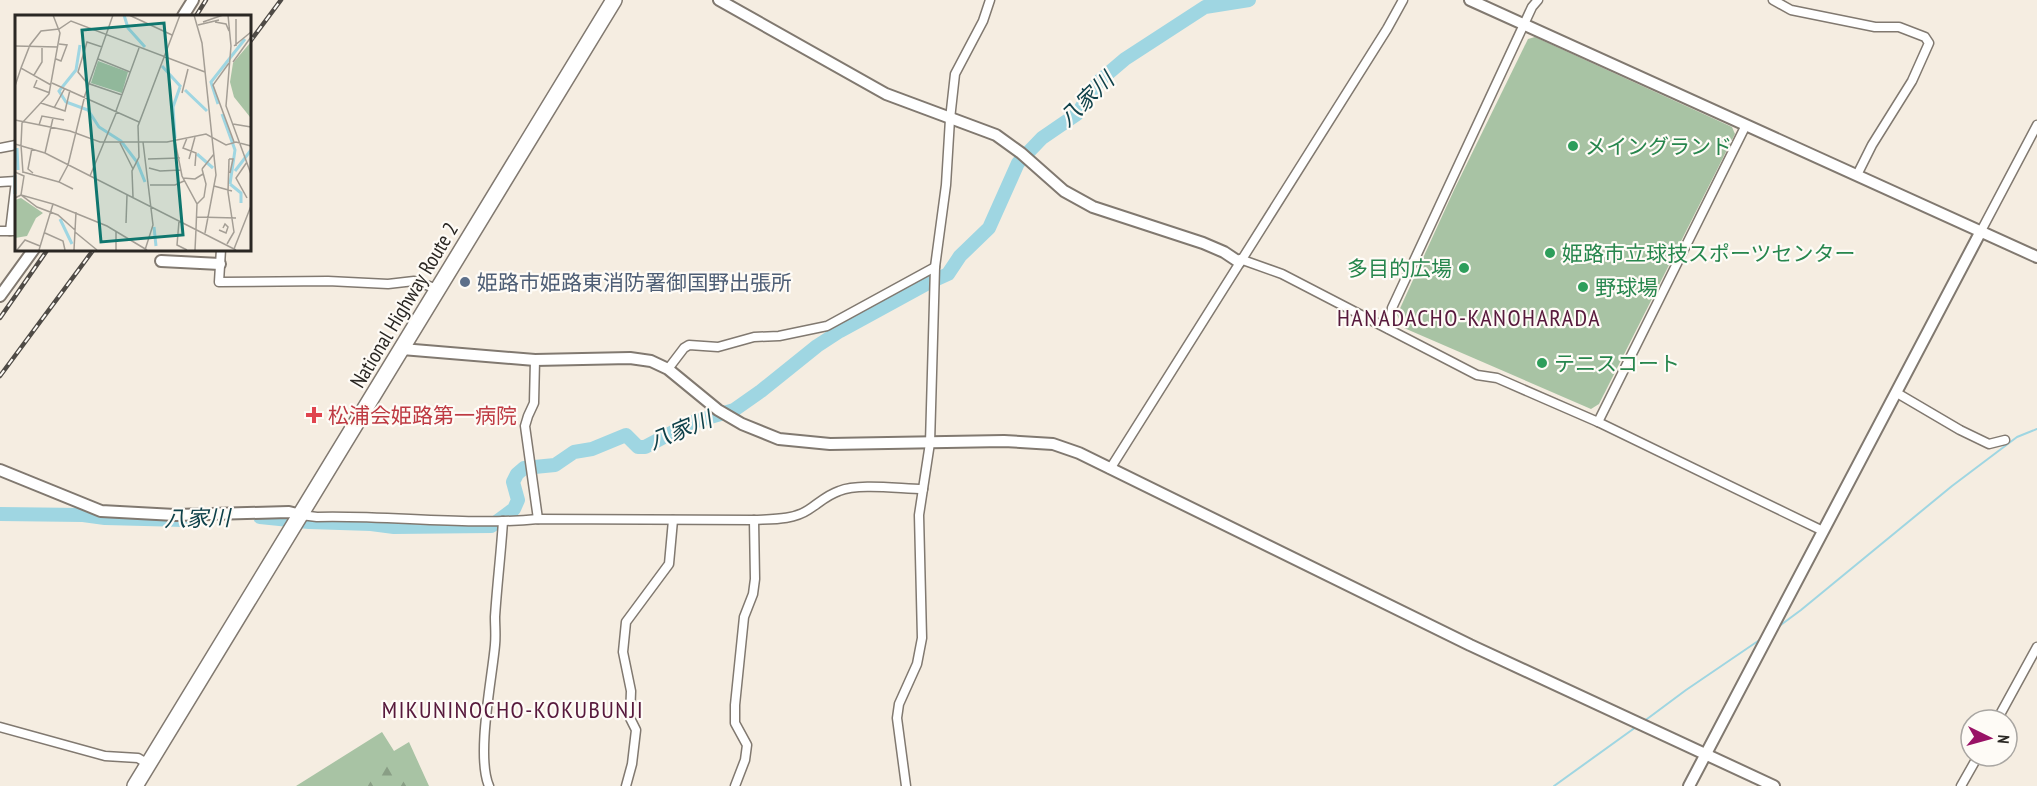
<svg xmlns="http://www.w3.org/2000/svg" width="2037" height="786" viewBox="0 0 2037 786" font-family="'PT Sans Narrow','Noto Sans JP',sans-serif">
<defs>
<pattern id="forest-firs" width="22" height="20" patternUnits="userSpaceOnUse" patternTransform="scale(1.5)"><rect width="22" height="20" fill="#a8c3a4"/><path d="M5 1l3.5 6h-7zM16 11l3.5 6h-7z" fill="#899e85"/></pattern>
</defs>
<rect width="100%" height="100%" fill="#f5ede1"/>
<g fill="#a8c3a4">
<path d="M1535 37 1732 127 1735 134 1599 404 1591 409 1404 328 1397 315 1454 190 1528 39Z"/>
<path d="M382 732 394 751 409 742 429 786H296Z"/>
</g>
<path fill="url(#forest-firs)" d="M387 752 408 786H350Z"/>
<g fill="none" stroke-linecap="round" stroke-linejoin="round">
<g stroke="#9fd6e2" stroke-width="2">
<path d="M1778 627 1801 610 1952 486 2017 437 2037 429"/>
<path d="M1643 722 1686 690 1761 639"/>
<path d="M1554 786 1636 727"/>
</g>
<g stroke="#9fd6e2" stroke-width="14">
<path d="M0 514 83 515 105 518 184 520"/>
<path d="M260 517 309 522 371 524 394 527 491 526 514 509 518 500 513 482 517 474 524 468 555 465 574 452 592 449 626 435 638 447H645L690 423 734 410 761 391 817 346 840 331 926 284 948 274 960 256 989 228 1018 163 1042 138 1077 114 1098 82 1125 59 1205 7 1249 0"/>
</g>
<defs>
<g id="minor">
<path d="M1773 0 1791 10 1875 27H1899L1925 37 1929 43 1912 81 1872 145 1857 175"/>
<path d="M0 148 16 145"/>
<path d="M0 182 16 181 10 231"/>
<path d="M0 231H16"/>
<path d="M1981 231 2037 125"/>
<path d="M221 249 219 282 328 281 388 284 414 281 438 289"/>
<path d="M1240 259 1282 274 1477 375 1497 378 1598 422 1823 531"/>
<path d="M1389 329 1392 308 1532 7 1538 0"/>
<path d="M535 360 534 403 528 416 525 426 538 519"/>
<path d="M668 369 684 348 689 345 718 347 754 337 779 336 827 326 935 267"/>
<path d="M1897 393 1960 430 1989 444 2005 440"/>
<path d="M1598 422 1746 125"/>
<path d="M1110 469 1387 29 1403 0"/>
<path d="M301 515 317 517C391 515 465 526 538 519L754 520C772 519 793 520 808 510 819 503 827 495 839 491 859 483 901 489 923 489"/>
<path d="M1997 720 2037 647"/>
<path d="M0 727 105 756 138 758 148 764"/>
<path d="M489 786C476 756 492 679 495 645 496 635 495 626 495 617 497 585 501 553 503 521"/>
<path d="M626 786 632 764 636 730 630 718 631 691 623 652 626 622 669 564 673 520"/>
<path d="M735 786 745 760 747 745 735 723V705L744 617 753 594 755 579 754 520"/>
<path d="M906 786 897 718 899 704 917 664 922 638 919 515 930 443 935 267 946 185 950 119 955 74 983 21 990 0"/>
<path d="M1961 786 1978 756"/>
</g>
<g id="tertiary">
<path d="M719 0 886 94 996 135 1021 153 1064 191 1093 207 1203 243 1224 252 1239 262"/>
<path d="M1470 0 2037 257"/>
<path d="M183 16 193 0"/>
<path d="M161 261 220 264"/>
<path d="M0 296 34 249"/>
<path d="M402 349 535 360 630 358 651 361 668 369 718 410 742 424 779 439 830 444 1004 441 1053 444 1079 453 1470 645 1774 786"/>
<path d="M0 470 101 511 175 515 289 512 301 515"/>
<path d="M1689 786 1981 231"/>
</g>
<path id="trunk" d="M135 786 614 0"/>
</defs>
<use href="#minor" stroke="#817970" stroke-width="11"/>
<use href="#tertiary" stroke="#817970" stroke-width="14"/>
<use href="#trunk" stroke="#817970" stroke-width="18"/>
<use href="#minor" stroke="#fff" stroke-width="8"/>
<use href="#tertiary" stroke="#fff" stroke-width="10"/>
<use href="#trunk" stroke="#fff" stroke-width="15"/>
<defs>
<g id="rail">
<path d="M196 16 206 0"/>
<path d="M249 43 281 0"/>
<path d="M0 318 48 249"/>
<path d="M0 376 94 249"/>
</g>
</defs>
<use href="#rail" stroke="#4f4b46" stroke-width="4.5"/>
<use href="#rail" stroke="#fefbf6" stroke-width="2" stroke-dasharray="7" stroke-linecap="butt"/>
</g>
<g fill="#2e9e5b" stroke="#fefbf6" stroke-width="2">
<circle cx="1573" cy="146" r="6"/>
<circle cx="1550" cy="253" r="6"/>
<circle cx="1464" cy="268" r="6"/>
<circle cx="1583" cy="287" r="6"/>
<circle cx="1542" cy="363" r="6"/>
</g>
<circle fill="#5c6f8a" stroke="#fefbf6" stroke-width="2" cx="465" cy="282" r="6"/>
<path fill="#e0444e" stroke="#fefbf6" stroke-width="2" d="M311 406h6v6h6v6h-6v6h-6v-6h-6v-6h6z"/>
<g text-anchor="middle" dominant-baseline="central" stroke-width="4.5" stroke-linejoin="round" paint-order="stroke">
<g font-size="21" fill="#27864d" stroke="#fefbf6" text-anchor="start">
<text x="1585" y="146">メイングランド</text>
<text x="1562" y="253">姫路市立球技スポーツセンター</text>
<text x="1452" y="268" text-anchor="end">多目的広場</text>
<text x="1595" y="287">野球場</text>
<text x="1554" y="363">テニスコート</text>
</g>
<g font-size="21" fill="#4e5e75" stroke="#fefbf6" text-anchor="start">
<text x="477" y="282">姫路市姫路東消防署御国野出張所</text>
</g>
<g font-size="21" fill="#2a2723" stroke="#fefbf6">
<text transform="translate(404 305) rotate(-59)">National Highway Route 2</text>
</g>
<g font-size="21" fill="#be3a42" stroke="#fefbf6" text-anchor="start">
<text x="328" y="415">松浦会姫路第一病院</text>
</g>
<g font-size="22" font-style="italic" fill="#0f414a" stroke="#fefbf6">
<text transform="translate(1086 99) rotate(-44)">八家川</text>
<text transform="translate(680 430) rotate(-22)">八家川</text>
<text transform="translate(197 518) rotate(-1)">八家川</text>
</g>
<g font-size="24" letter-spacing="1.5" fill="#57193c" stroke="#fefbf6">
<text x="1469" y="317">HANADACHO-KANOHARADA</text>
<text x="513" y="709">MIKUNINOCHO-KOKUBUNJI</text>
</g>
</g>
<g transform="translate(15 15)">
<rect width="236" height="236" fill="#f5ede1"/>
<path d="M83 46 113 57 107 78 76 68Z" fill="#a8c3a4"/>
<path d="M235 28V102L219 82 215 67 218 48ZM6 183 28 198 21 203 12 221 0 223V185Z" fill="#a8c3a4"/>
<path fill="none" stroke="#9fd6e2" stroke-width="3" d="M109 0 113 13 130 32M65 30 61 55 44 76 51 87 73 95 84 112 106 126 122 147 130 167M147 51 166 72M170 75 192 96M203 89 196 67 230 24M207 99 220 135 215 169M160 123 158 92 165 72M2 133 3 155M182 139 198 153M220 156 236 135M0 160V179M215 169 226 178V188M45 204 57 229M139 212 141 231"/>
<path fill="none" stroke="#a49e95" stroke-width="1.5" d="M114 0 157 20M179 0 187 28 201 160 190 218M213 0 216 31 211 91 236 159M188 7 208 0M200 7 211 9 214 16M183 10 204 5M0 31 43 32M219 31 236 17M221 31V4M87 32 72 27 63 57 72 68 107 80M41 44 46 46 52 30 44 29M83 44 115 57M218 47 236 22M214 48 198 70 219 127M6 53 15 30 26 16 44 14 56 6 190 57M19 60 27 47V33M22 65 19 72 35 78M37 68 124 107M0 71 6 53 36 70M167 78 173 54M26 88 50 96 55 75M39 93 50 73M101 96 124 33M0 105 55 116 85 127H152L191 119 211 130 221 127 236 131M218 109 236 112M24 110 27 101 49 105M172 123 168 133 181 138 180 151M160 126 167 161 182 189 181 214M128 127 138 210 130 235M105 128 118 154M0 129 30 138 221 235M6 130 8 158M6 130 7 108 34 79 45 18 38 0M17 133 13 154 18 158M30 138 38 103M133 144 165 143M174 144 180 122M214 144H218L215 158M232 147 221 163 232 183M53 150 70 80 98 0M53 150 44 167 58 174M134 153 145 156 166 155M187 154 199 139M0 157 9 161 6 180 38 189 24 235M8 157 44 167M75 161 102 96M168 163 180 164 188 159M135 170H160L169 166M199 171 217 176M118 182 117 156 124 142 123 111 165 0M0 183 6 180 22 192 43 200 60 215M38 189 92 211 132 235M182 189 189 182 191 169 187 154M182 202 221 203M164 206 162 230 172 235M111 208 112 180M204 215 211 218 213 212 210 209 208 213M101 216V235M60 217 82 235M30 218 48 226 50 235M212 229 219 217 213 177 214 144M219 234 236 191M2 235 10 225 25 231M59 235 61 197M180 235 181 214"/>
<path fill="#0f766e" fill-opacity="0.15" stroke="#0f766e" stroke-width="3" d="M149 8 168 220 86 227 67 15Z"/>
<rect width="236" height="236" fill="none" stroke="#2a2723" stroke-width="3"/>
</g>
<g transform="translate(1989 738) rotate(95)"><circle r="28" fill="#fefbf6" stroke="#a9a6a2" stroke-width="1.5"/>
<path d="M0-4.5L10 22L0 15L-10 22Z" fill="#991266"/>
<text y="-9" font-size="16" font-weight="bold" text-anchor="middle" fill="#2a2723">N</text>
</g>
</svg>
